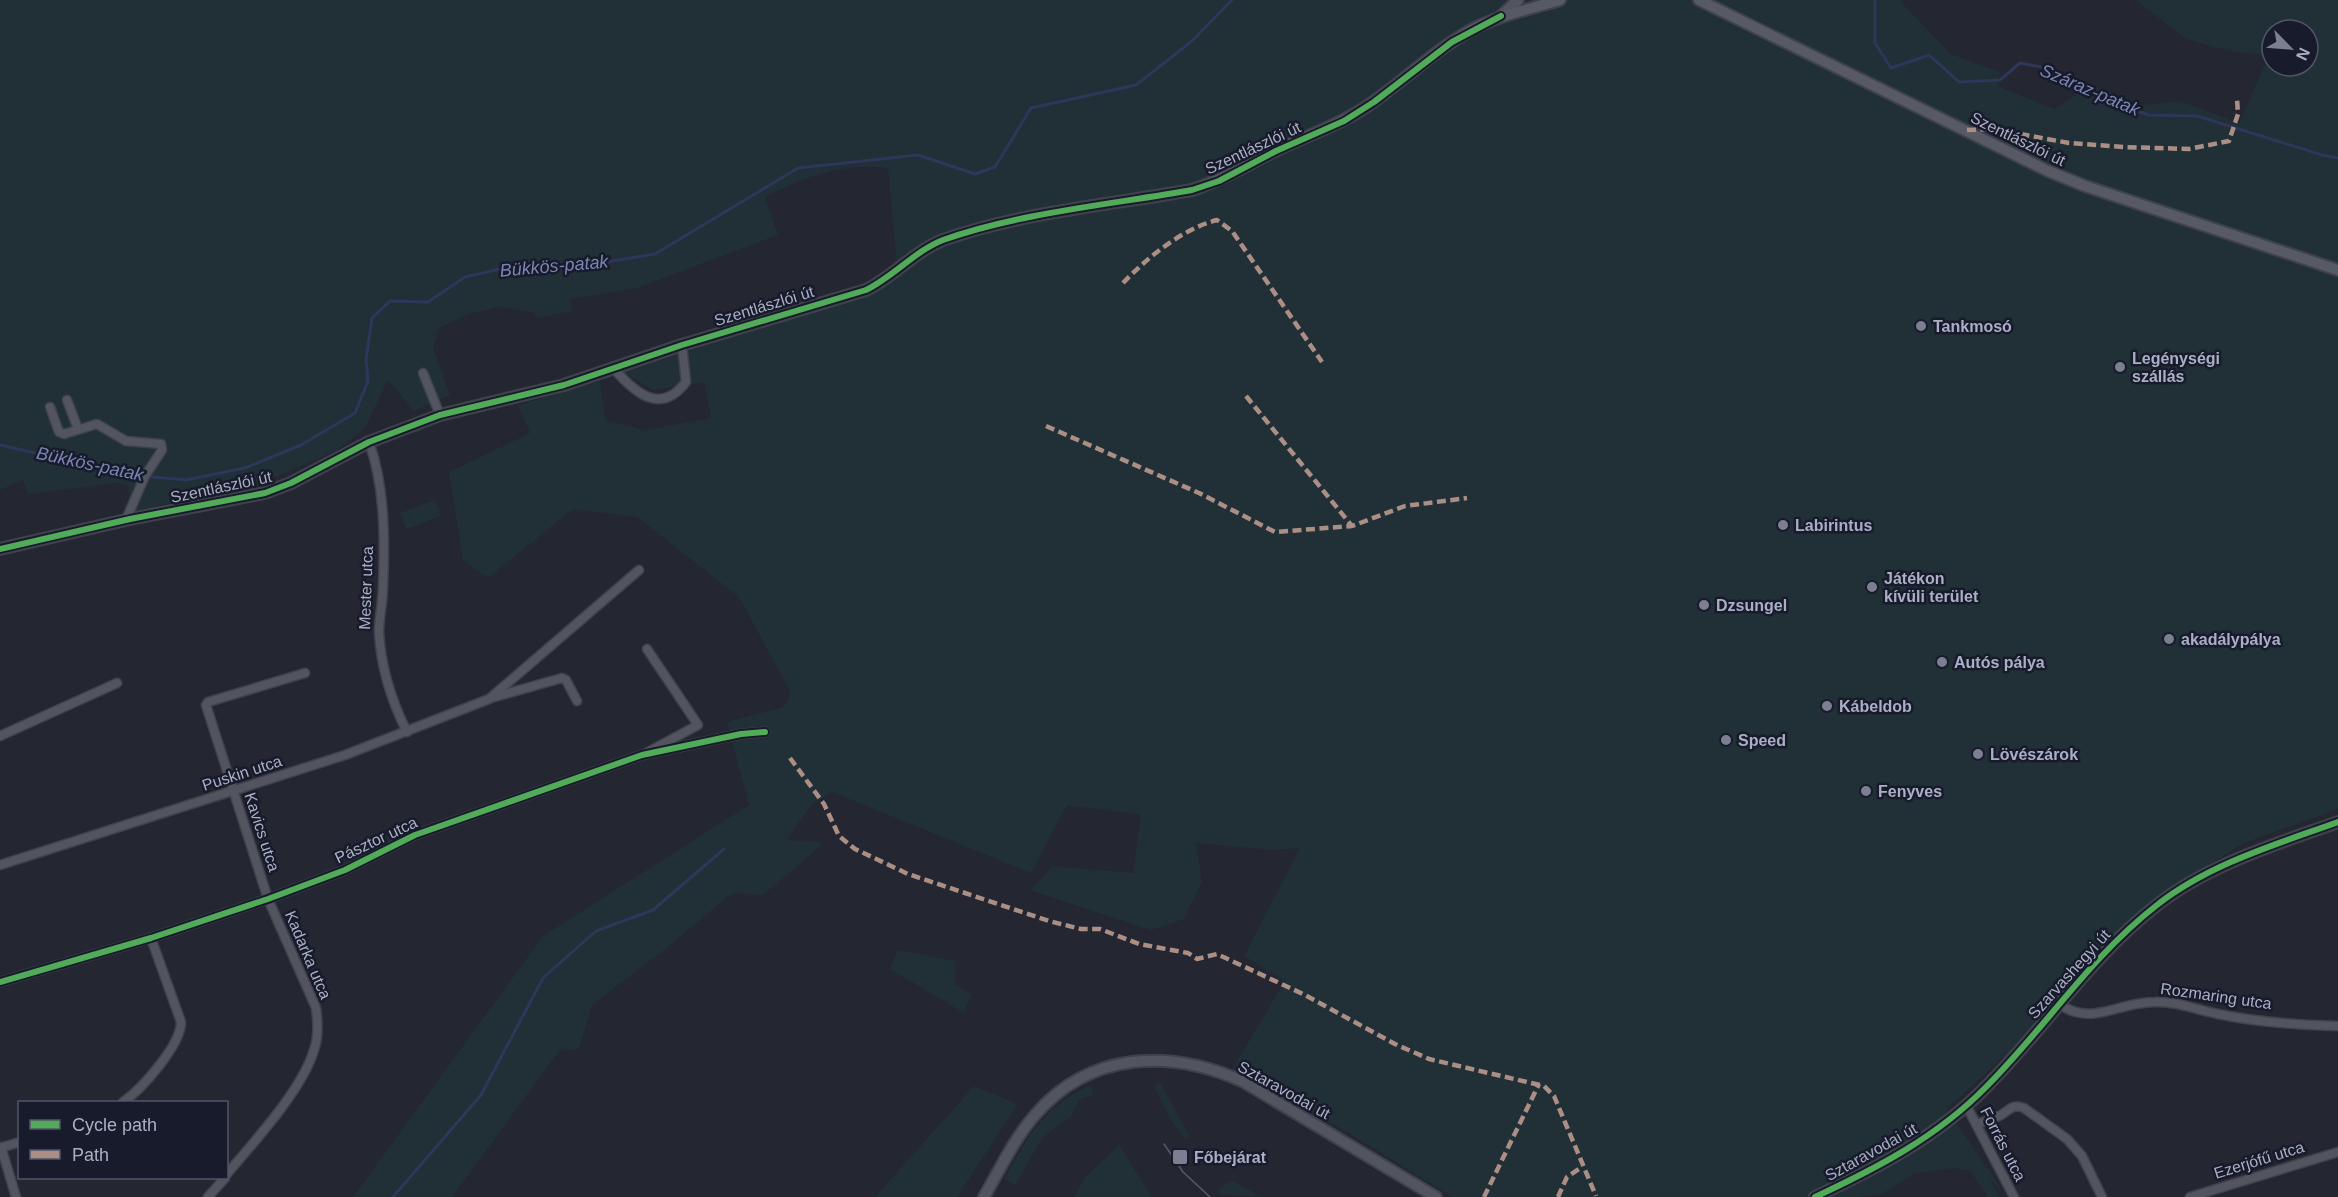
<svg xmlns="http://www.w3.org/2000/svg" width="2338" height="1197" viewBox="0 0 2338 1197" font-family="Helvetica,sans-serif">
<rect width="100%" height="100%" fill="#242631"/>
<g fill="#212f37" fill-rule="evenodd">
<path d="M0 0H1902L1901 2 1951 54 2000 72 1998 86 2054 109 2092 85 2142 105 2180 101 2239 123 2269 56 2230 51 2186 39 2136 0H2338V809L2244 843 2154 899 2091 957 2016 1046 1947 1109 2005 1194 1989 1178 2000 1197H1988L1970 1171 1955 1168 1913 1174 1882 1194 1859 1197H1452L1352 1135 1233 1068 1285 981 1244 956 1300 848 1273 850 1196 843 1202 882 1184 919 1151 930 1030 890 1053 866 1133 873 1141 815 1067 805 1031 873 832 792 811 805 787 840 820 842 821 846 763 895 732 893 668 947 592 1005 579 1049 559 1051 452 1197H353L543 936 749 805 727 722 783 707 791 693 739 597 637 517 573 509 488 578 463 560 449 472 530 433 518 405 600 381 605 420 645 430 711 418 704 382 653 390 623 372 857 297 898 278 888 168C840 163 807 176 765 197L778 235 637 288 570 299 572 311 538 318 533 312 499 307 466 315 439 328 433 348 450 395 414 411 388 380 365 428 337 450 257 485 134 511 130 507 128 486 116 483 28 494 23 480 0 490ZM2272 30H2308V66H2272Z"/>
<path d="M435 500 441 516 407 529 400 513Z"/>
<path d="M898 950 955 961V984L971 994 964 1013 890 969Z"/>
<path d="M1160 1082 1189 1135 1186 1140 1172 1122 1154 1086Z"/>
<path d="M1092 1084 1093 1095 1080 1099 1071 1116 1042 1138 1015 1186 1004 1179C1030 1132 1043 1108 1092 1084Z"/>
<path d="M974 1086 1018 1104 957 1197H875Z"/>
<path d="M1119 1145 1152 1197H1074L1085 1177Z"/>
<path d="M1231 1180 1262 1197 1220 1195 1219 1189Z"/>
</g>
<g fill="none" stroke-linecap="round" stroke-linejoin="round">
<g stroke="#2e3659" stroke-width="3">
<path d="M1875 0V43L1891 68 1929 55 1959 82 2000 80 2020 63 2047 68 2086 90 2148 115 2197 116 2322 155 2338 158"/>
<path d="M0 445 132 475 186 480 245 468 301 445 355 413 368 381 366 360 372 318 390 301 428 302 465 277 512 266 569 268 655 254 798 168 918 155 975 174 995 167 1031 108 1136 85 1192 41 1232 0"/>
<path d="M393 1197 481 1095 543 978 596 931 653 910 724 849"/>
</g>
<defs>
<g id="minor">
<path d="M614 369C636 394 661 415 686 382L682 345"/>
<path d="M423 373 440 415"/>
<path d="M67 400 78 429"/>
<path d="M50 407 59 432 64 434 97 424 126 441 161 444 162 450 145 476 128 515 130 519"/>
<path d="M369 442C385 486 385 540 383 587 383 602 379 617 379 632 381 669 391 700 407 732"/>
<path d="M647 649 698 725 648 752"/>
<path d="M491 698 562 678 566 680 577 701"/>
<path d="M0 736 117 683"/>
<path d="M0 865 345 755 489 699 639 570"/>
<path d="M0 982 151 938 268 899 345 870 415 835 642 755 741 734 765 732"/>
<path d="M2058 1003C2091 1028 2116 1002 2155 1002 2176 1001 2197 1010 2218 1014 2256 1022 2299 1025 2338 1026"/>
<path d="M123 1102C142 1089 181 1045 181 1022L151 938"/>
<path d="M1966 1105 2014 1197"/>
<path d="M1976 1124C1984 1122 1994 1119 2001 1115 2011 1109 2012 1104 2024 1108L2067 1139 2082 1156 2102 1197"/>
<path d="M1 1147 16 1197"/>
<path d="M0 1148 20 1142"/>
<path d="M226 1175C254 1142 302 1090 314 1050 319 1036 318 1022 316 1008L268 899 206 705 208 702 305 673"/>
<path d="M208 1197 225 1178"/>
<path d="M2190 1197 2338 1152"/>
</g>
<g id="tertiary">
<path d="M1501 16 1518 0"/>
<path d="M984 1197C1000 1169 1014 1139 1035 1115 1090 1051 1170 1049 1242 1081L1436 1197"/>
<path d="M1815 1197C1877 1168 1937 1137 1986 1087 2046 1027 2089 958 2157 905 2209 864 2277 844 2338 822"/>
</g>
<g id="secondary">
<path d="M1699 0 2048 171 2085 186 2338 270"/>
<path d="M0 549 130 519 265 493 291 483 369 442 440 415 564 385 682 345 866 290C893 277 915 251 943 240 1018 213 1114 204 1192 190 1222 180 1247 165 1275 151 1308 135 1343 124 1373 102 1407 78 1436 49 1473 29 1500 15 1530 9 1560 0"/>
</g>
</defs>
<use href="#minor" stroke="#40424b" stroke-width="11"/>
<use href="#tertiary" stroke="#40424b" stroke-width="14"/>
<use href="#secondary" stroke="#40424b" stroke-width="14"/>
<use href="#minor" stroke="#525560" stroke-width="8"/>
<use href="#tertiary" stroke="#525560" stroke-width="10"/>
<use href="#secondary" stroke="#575964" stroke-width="10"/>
<path stroke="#575963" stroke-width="1.5" d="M1164 1144 1183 1172 1210 1197"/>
<g stroke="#ac8f84" stroke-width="4.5" stroke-dasharray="9 4.5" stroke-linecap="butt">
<path d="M1967 130 1993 129 2069 143 2123 147 2189 149 2229 141 2238 114 2237 99"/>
<path d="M1123 283C1148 257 1182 229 1217 220L1232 231 1322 362"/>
<path d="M1246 396 1352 526"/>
<path d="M1046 426 1199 493 1275 532 1352 526 1405 506 1467 498"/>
<path d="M790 758 824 804 839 836 855 849 908 874 1049 921 1081 929H1100L1139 944 1188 953 1197 959 1217 954 1303 994 1395 1044 1429 1059 1544 1086 1554 1096 1596 1196"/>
<path d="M1484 1197 1539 1084"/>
<path d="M1558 1197 1567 1177 1582 1167"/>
</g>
<defs>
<g id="cycleway">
<path d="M0 549 130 519 265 493 291 483 369 442 440 415 564 385 682 345 866 290C893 277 915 251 943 240 1018 213 1114 204 1192 190L1219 181 1276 151 1344 121 1374 102 1452 42 1501 16"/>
<path d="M0 982 151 938 268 899 345 870 415 835 642 755 741 734 765 732"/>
<path d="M1815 1197C1877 1168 1937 1137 1986 1087 2046 1027 2089 958 2157 905 2209 864 2277 844 2338 822"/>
</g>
</defs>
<use href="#cycleway" stroke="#171b2b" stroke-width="10"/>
<use href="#cycleway" stroke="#51ab58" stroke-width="6"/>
</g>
<g fill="#7c7f91" stroke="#171b2b" stroke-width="2">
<circle cx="1921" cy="326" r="6"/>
<circle cx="2120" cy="367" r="6"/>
<circle cx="1783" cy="525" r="6"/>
<circle cx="1872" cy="587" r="6"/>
<circle cx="1704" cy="605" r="6"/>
<circle cx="2169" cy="639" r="6"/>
<circle cx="1942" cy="662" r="6"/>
<circle cx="1827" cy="706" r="6"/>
<circle cx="1726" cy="740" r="6"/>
<circle cx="1978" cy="754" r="6"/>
<circle cx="1866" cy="791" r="6"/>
<rect x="1172" y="1149" width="16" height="16" rx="3"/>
</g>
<g text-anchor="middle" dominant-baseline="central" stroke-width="5" stroke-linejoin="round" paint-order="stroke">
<g font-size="16" fill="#abafc5" stroke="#171b2b">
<text transform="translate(2018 139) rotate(26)">Szentlászlói út</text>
<text transform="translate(1253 148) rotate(-25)">Szentlászlói út</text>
<text transform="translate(764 306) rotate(-17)">Szentlászlói út</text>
<text transform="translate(221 487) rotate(-12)">Szentlászlói út</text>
<text transform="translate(366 588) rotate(-88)">Mester utca</text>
<text transform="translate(242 773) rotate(-18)">Puskin utca</text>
<text transform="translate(262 832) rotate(72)">Kavics utca</text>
<text transform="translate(376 840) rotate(-25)">Pásztor utca</text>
<text transform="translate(308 955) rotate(67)">Kadarka utca</text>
<text transform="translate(2069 974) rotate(-48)">Szarvashegyi út</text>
<text transform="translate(2216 996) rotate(8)">Rozmaring utca</text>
<text transform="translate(1284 1090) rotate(29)">Sztaravodai út</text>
<text transform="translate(2003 1144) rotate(63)">Forrás utca</text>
<text transform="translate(1871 1152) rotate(-29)">Sztaravodai út</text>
<text transform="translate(2259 1160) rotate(-17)">Ezerjófű utca</text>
</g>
<g font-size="16" font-weight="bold" fill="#abafc5" stroke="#171b2b" text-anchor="start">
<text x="1933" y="326">Tankmosó</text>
<text x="2132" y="358">Legénységi<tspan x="2132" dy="18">szállás</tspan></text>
<text x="1795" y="525">Labirintus</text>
<text x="1884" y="578">Játékon<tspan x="1884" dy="18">kívüli terület</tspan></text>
<text x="1716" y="605">Dzsungel</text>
<text x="2181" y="639">akadálypálya</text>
<text x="1954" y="662">Autós pálya</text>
<text x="1839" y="706">Kábeldob</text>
<text x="1738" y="740">Speed</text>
<text x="1990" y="754">Lövészárok</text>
<text x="1878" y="791">Fenyves</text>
<text x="1194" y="1157">Főbejárat</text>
</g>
<g font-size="18" font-style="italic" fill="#7a85b3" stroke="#171b2b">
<text transform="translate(2090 90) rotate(23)">Száraz-patak</text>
<text transform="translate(554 266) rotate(-5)">Bükkös-patak</text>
<text transform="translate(90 464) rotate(12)">Bükkös-patak</text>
</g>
</g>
<rect x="18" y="1101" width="210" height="78" fill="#171b2b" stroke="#525669" stroke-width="1.5"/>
<rect x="30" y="1120" width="30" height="9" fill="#51ab58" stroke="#525669" stroke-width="1.5"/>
<text x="72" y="1131" font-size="18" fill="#abafc5">Cycle path</text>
<rect x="30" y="1150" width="30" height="9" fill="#ac8f84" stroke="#525669" stroke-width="1.5"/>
<text x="72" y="1161" font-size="18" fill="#abafc5">Path</text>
<g transform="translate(2290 48) rotate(115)"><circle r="28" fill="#171b2b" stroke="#525669" stroke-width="1.5"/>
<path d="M0-4.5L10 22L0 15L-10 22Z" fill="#7c7f91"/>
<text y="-9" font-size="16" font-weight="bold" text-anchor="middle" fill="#abafc5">N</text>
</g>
</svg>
